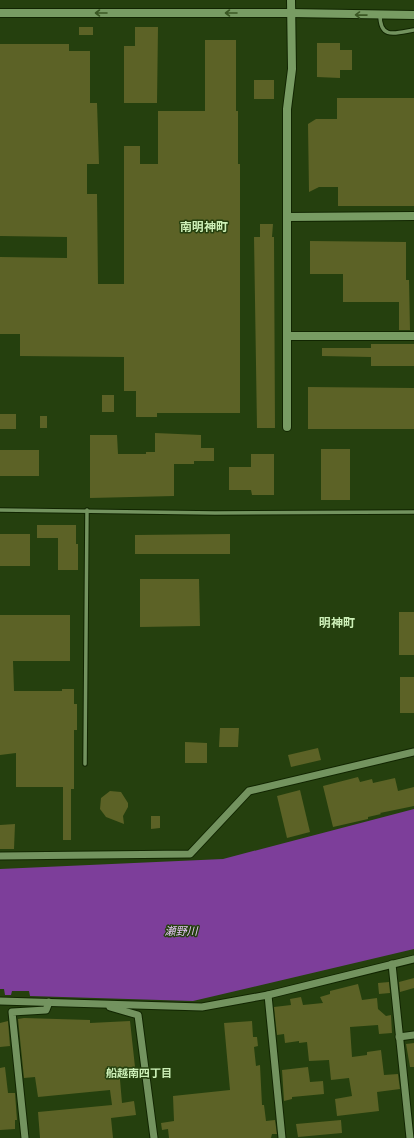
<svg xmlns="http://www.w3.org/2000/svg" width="414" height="1138" viewBox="0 0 414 1138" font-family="Poppins,'Noto Sans JP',sans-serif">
<rect width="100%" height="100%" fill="#25400e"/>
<path fill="#7d3e9a" d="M414 809V949L193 1001 30 996 29 991H12L11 995H5L4 989H0V869L223 859Z"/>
<g fill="#5c6226">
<rect x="79" y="27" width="14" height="8"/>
<path d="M135 27H158L157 103H124V46H135Z"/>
<path d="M205 40H236V111H238V164H240V413H157V417H136V391H124V357L20 356V334H0V257L67 258V237L0 236V44H69V51H90V103H97L99 164H87V194H97L98 284H124V146H140V164H158V111H205Z"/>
<path d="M317 43H340V50H352V70H340V78L317 77Z"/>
<rect x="254" y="80" width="20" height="19"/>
<path d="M337 98H414V206H338V187H319L309 192 308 124 316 119H337Z"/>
<path d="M260 224H273L272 237H274L275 428H257L254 237H260Z"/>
<path d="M310 241 406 242V280H409L410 330H399V302H343V274H310Z"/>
<path d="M371 344H414V366H371V357L322 356V348H371Z"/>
<path d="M308 387 414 388V429H308Z"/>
<rect x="102" y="395" width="12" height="17"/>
<rect x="0" y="414" width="16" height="15"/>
<rect x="40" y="416" width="7" height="12"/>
<path d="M155 433 201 435V448H214V461H194V464H174V496L90 498V435H117L118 454H146V452H155Z"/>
<rect x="321" y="449" width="29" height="51"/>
<rect x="0" y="450" width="39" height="26"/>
<path d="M251 454H274V495H252L251 490H229V467H251Z"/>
<path d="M37 525H76V544H78V570H58V538H37Z"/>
<rect x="0" y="534" width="30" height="32"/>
<path d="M230 534V554H135V535Z"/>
<path d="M140 579H199L200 626 140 627Z"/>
<rect x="399" y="612" width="15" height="43"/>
<path d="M0 615H70V661H13L14 691H62V689H74V704H77V730H74V789H71V840H63V787H16V753L0 755Z"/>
<rect x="400" y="677" width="14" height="36"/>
<path d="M220 728H239L238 747H219Z"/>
<path d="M185 742 207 743V763H185Z"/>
<path d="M318 748 321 760 291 767 288 755Z"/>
<path d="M358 777 360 782 372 779 373 783 395 778 398 791 414 787V806L380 813 381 814 368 817V819L333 827 323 786Z"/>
<path d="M300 790 310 832 287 838 277 796Z"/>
<path d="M110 791 121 792 128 803V807L123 816 124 824 106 817 100 809 101 798Z"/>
<path d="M151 816H160V828L151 829Z"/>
<path d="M15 824 14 849H0V825Z"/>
<path d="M414 978V988L400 992 399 982Z"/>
<path d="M389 982 390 993 379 994 378 983Z"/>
<path d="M358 984 362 1000 377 998 378 1009 386 1016 391 1015 392 1033 379 1034 378 1025 350 1027 352 1057 367 1055V1052L381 1050 384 1075 398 1074 400 1089 377 1092 379 1111 337 1116 335 1099 352 1096 349 1078 331 1080 329 1060 309 1061 307 1042 299 1043V1041L285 1043 284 1034 277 1035 274 1007 291 1005 290 999 301 997 303 1005 323 1003 320 997 330 994V991Z"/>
<path d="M24 1018 90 1020V1023L130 1021 135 1067 119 1068 122 1103 134 1101 136 1115 111 1118 113 1138H40L38 1112 112 1105 110 1090 38 1097 35 1077 24 1078 18 1019Z"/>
<path d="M8 1021 10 1046 0 1047V1023Z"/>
<path d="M252 1021 253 1037H257L258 1046 254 1047 256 1066 260 1065 262 1105H264L266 1121 275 1120 277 1134H272L271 1138H169L168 1129 162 1130 161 1123 174 1121 173 1096 230 1090 224 1023Z"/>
<path d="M414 1043V1067H410L406 1044Z"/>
<path d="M5 1067 8 1093H15L17 1120H15V1129L0 1130V1068Z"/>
<path d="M308 1067 310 1082 323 1081 324 1094 292 1097V1099L284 1101 282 1070Z"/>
<path d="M341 1120 342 1133 298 1137 296 1124Z"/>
</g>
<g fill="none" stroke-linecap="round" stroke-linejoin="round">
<defs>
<g id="lane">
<path d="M380 15C380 40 396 33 414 30"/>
<path d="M0 510 215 513 414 512"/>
<path d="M85 764 87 510"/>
</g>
<g id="street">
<path d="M0 856 190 854 249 791 414 752"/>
<path d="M392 964 410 1138"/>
<path d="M268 995 282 1138"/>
<path d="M0 1001 202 1007 268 995 414 959"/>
<path d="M110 1007 138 1015 154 1138"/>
<path d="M399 1037 414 1035"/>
<path d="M25 1138 12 1012 46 1010 49 1002"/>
</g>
<g id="secondary">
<path d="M0 13H291L414 15"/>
<path d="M287 217 414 216"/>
<path d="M287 336H414"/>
<path d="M287 427V109L292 69 291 0"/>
</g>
</defs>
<use href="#lane" stroke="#112501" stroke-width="5.5"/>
<use href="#street" stroke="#112501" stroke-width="9"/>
<use href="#secondary" stroke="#112501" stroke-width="10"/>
<use href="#lane" stroke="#73935f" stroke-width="3.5"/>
<use href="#street" stroke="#73935f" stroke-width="7"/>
<use href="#secondary" stroke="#789c63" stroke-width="8"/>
</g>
<defs><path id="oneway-shaft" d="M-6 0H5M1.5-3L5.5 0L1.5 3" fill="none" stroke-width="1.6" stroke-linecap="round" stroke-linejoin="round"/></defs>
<g stroke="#3a5723">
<use href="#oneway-shaft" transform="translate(101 13) rotate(180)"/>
<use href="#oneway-shaft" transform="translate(231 13) rotate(180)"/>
<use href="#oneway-shaft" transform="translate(361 15) rotate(-179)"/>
</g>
<g text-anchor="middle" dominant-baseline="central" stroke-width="3" stroke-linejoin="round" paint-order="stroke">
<g font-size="11" font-style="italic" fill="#e3c4f4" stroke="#25400e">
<text x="181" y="931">瀬野川</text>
</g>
<g font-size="11" font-weight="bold" fill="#cdf0b8" stroke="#25400e">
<text x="139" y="1073">船越南四丁目</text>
</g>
<g font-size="12" font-weight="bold" fill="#cdf0b8" stroke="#25400e">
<text x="204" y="226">南明神町</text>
<text x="337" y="622">明神町</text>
</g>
</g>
</svg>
